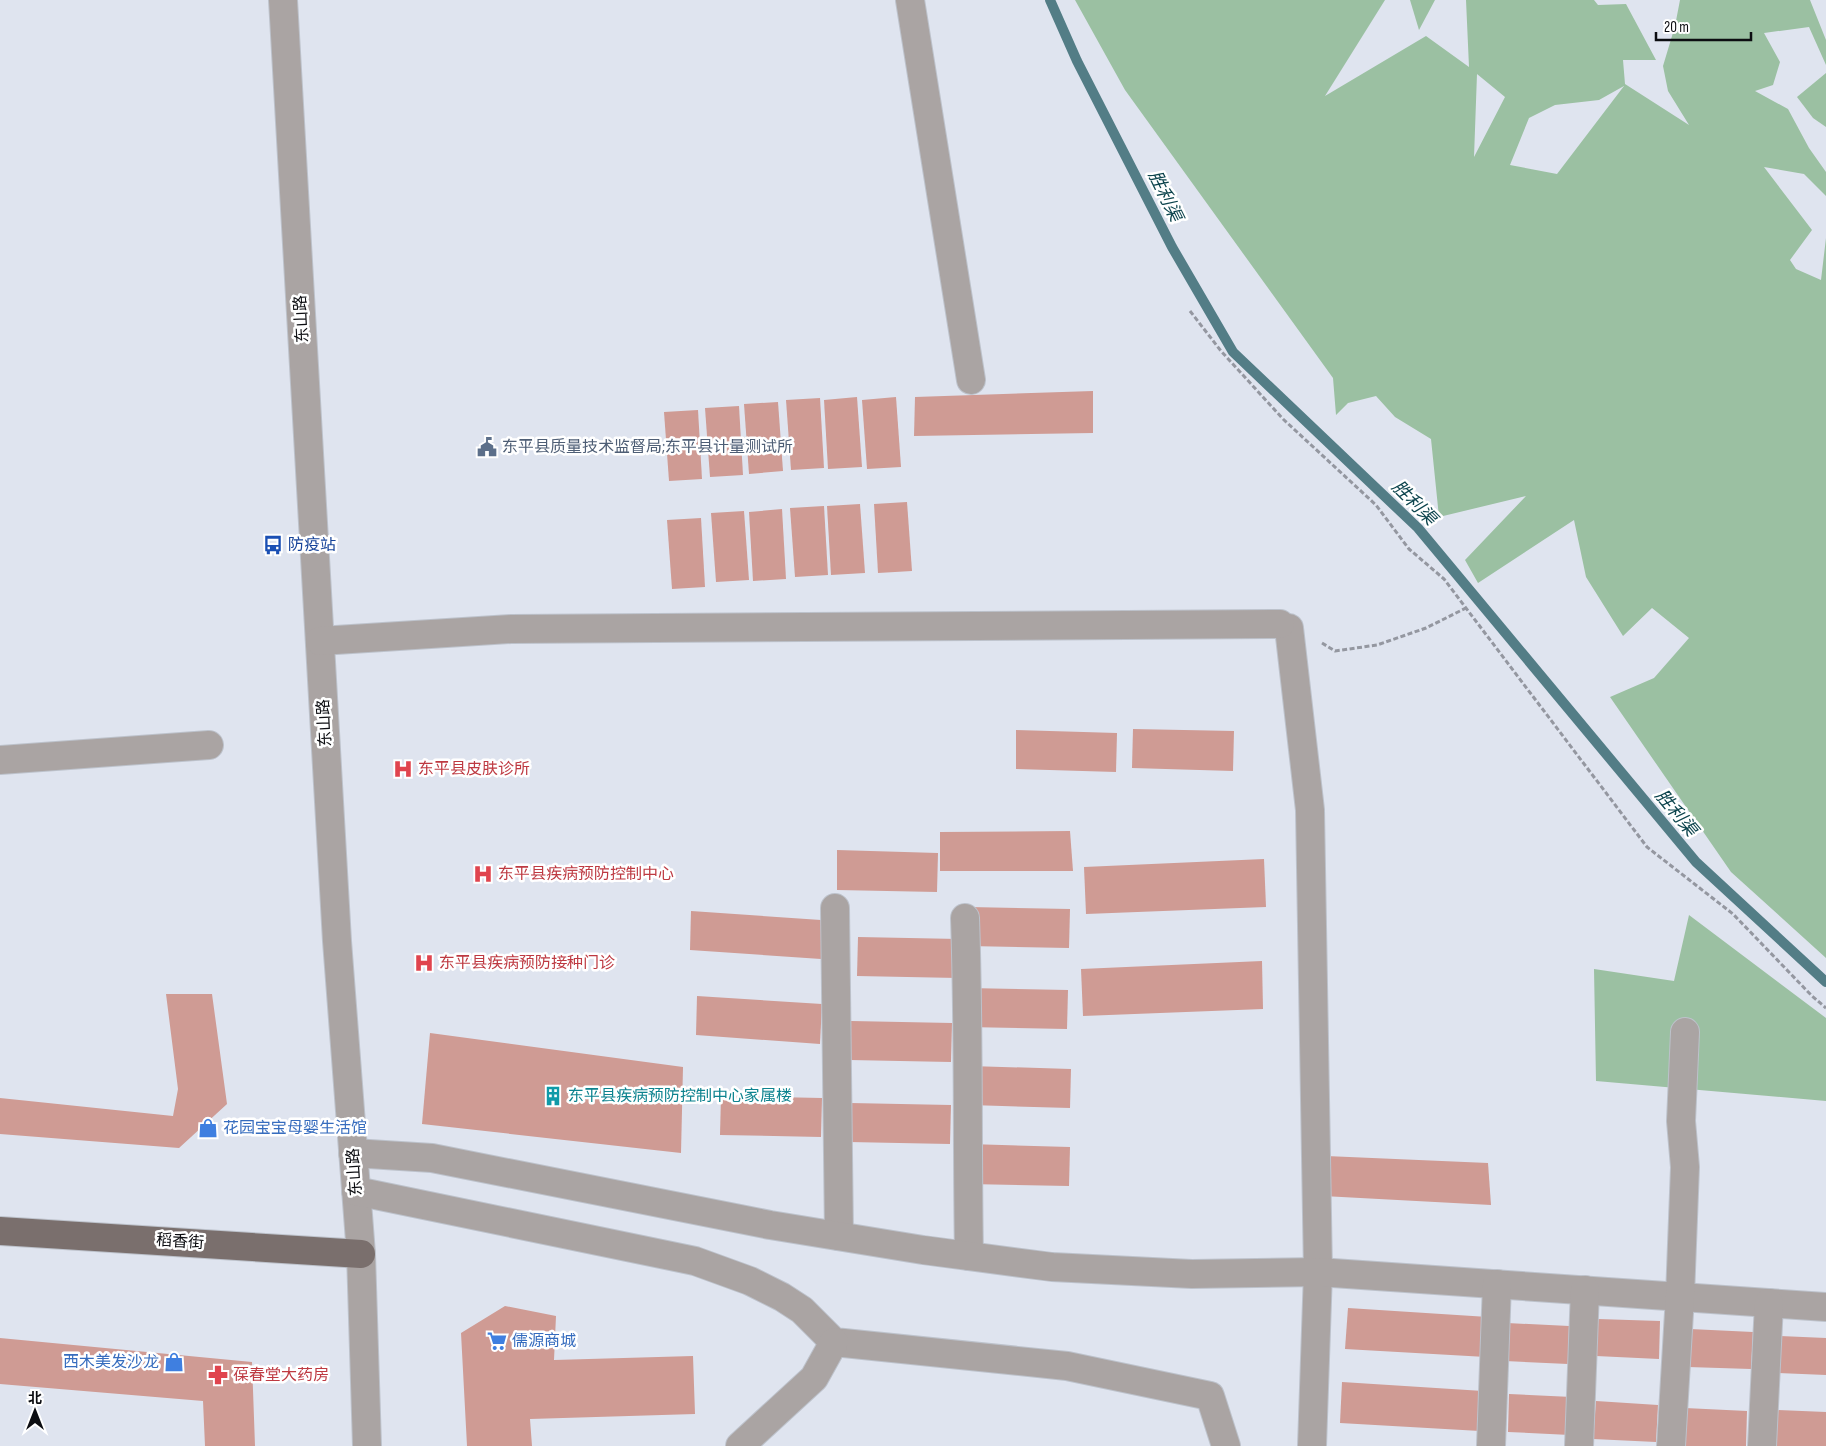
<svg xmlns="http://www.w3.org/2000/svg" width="1826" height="1446" viewBox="0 0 1826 1446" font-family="'Sofia Sans Condensed','Noto Sans SC',sans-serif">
<rect width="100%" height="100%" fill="#dfe4ef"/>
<g fill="#9bc0a2" fill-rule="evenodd">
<path d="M1075 0H1385L1325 96 1426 36 1469 67 1466 0H1594L1598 5 1626 4 1656 60H1623L1625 84 1689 125 1668 91 1663 66 1675 26 1680 0H1810L1826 40V65L1809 27 1764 33 1780 62 1773 85 1755 91 1788 109 1809 148 1826 172V196L1804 174 1764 167 1812 230 1790 260 1796 269 1821 280 1826 238V958L1731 872 1610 697 1654 678 1689 638 1652 608 1623 636 1586 577 1574 520 1478 583 1465 560 1526 496 1439 517 1431 439 1395 417 1376 396 1348 403 1336 415 1333 378 1125 90ZM1477 74 1505 97 1474 157ZM1624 86 1557 174 1510 165 1529 118 1555 105 1599 100Z"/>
<path d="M1410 0H1435L1419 30Z"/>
<path d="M1826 73V127L1813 118 1797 97Z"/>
<path d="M1689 915 1826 1018V1101L1596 1081 1594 969 1674 981Z"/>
</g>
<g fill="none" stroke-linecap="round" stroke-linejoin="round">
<path stroke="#537d86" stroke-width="10" d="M1050 0 1077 61 1172 247 1233 352 1418 528 1696 862 1826 982"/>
</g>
<g fill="#cf9b94">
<path d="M1093 391V433L914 436 915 397Z"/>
<path d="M857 397 862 467 828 469 824 400Z"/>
<path d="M896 397 901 467 867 469 862 400Z"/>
<path d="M820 398 824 468 791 470 786 400Z"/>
<path d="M778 402 783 471 749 474 744 404Z"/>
<path d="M739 406 743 475 710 477 705 408Z"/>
<path d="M698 410 702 479 669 481 664 412Z"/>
<path d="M907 502 912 571 878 573 874 504Z"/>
<path d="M860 504 865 573 831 575 827 506Z"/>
<path d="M824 506 828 575 795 577 790 508Z"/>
<path d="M782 509 786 579 753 581 749 512Z"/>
<path d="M744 511 749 580 716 582 711 513Z"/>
<path d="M701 518 705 587 672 589 667 520Z"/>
<path d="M1133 729 1234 731 1233 771 1132 768Z"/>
<path d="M1016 730 1117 733 1116 772 1016 769Z"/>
<path d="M1070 831 1073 871H940V832Z"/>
<path d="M837 850 938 853 937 892 837 890Z"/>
<path d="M1264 859 1266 907 1086 914 1084 867Z"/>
<path d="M969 907 1070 909 1069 948 968 946Z"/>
<path d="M691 911 821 920V959L690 950Z"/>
<path d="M858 937 959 939 958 978 857 976Z"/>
<path d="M1262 961 1263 1009 1083 1016 1081 969Z"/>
<path d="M967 988 1068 990 1067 1029 966 1027Z"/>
<path d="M166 994H212L227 1104 179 1148 0 1134V1098L173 1116 178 1089Z"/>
<path d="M697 996 822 1004 820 1044 696 1035Z"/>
<path d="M851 1021 952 1023 951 1062 850 1060Z"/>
<path d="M430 1033 683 1067 681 1153 422 1124Z"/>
<path d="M970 1066 1071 1069 1070 1108 970 1105Z"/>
<path d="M721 1096 822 1098 821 1137 720 1135Z"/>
<path d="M850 1103 951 1105 950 1144 849 1142Z"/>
<path d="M969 1144 1070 1147 1069 1186 968 1184Z"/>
<path d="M1326 1156 1488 1163 1491 1205 1323 1196Z"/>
<path d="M505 1306 556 1316 554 1360 693 1356 695 1414 530 1419 532 1446H467L461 1333Z"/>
<path d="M1348 1308 1488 1317 1486 1357 1345 1349Z"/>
<path d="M1598 1319 1660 1321 1659 1359 1596 1356Z"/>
<path d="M1507 1323 1569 1326 1568 1364 1505 1361Z"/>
<path d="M1690 1329 1753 1332 1751 1369 1688 1367Z"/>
<path d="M1780 1336 1826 1338V1375L1777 1373Z"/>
<path d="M0 1338 252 1362 255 1446H205L203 1401 0 1384Z"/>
<path d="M1342 1382 1483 1391 1480 1431 1340 1423Z"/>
<path d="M1509 1394 1572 1397 1570 1435 1508 1432Z"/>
<path d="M1596 1401 1658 1405 1656 1442 1593 1439Z"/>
<path d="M1685 1408 1747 1411 1746 1446H1683Z"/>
<path d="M1775 1410 1826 1412V1446H1773Z"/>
</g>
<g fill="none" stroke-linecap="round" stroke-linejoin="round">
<defs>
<g id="minor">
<path d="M283 0 337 941 361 1254 367 1446"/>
<path d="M910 0 971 380"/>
<path d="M1289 628 1310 810 1318 1272 1312 1446"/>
<path d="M320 641 511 629 1280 624"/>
<path d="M0 760 209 745"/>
<path d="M835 908 839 1236"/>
<path d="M965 918C969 1030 967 1143 969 1256"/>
<path d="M353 1153 432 1158 770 1225 923 1250 1052 1267 1192 1274 1318 1272 1826 1307"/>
<path d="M356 1191 695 1261 750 1281 782 1297 802 1310 834 1342 1067 1366 1210 1396 1226 1446"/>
<path d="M740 1446 814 1378 834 1342"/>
<path d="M1491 1446 1497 1284"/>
<path d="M1579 1446 1585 1290"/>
<path d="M1671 1446 1680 1296 1685 1167 1681 1121 1685 1032"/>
<path d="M1762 1446 1769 1303"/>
</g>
<path id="major" d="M0 1231 361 1254"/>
</defs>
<use href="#minor" stroke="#bdc2cb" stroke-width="30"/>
<use href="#major" stroke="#bdc2cb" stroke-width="30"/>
<g stroke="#9497a0" stroke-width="3" stroke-dasharray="5 2.5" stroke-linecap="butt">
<path d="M1190 311 1221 351 1283 419 1376 505 1409 549 1444 579 1647 847 1733 914 1812 996 1826 1008"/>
<path d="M1322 643 1335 651 1377 645 1426 628 1466 608"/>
</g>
<use href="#minor" stroke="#aaa4a3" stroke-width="28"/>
<use href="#major" stroke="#7a6f6d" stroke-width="28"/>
</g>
<defs>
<symbol id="civic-bare" viewBox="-9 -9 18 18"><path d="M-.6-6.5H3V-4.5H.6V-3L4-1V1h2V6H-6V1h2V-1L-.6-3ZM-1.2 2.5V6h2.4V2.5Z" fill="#5c6f8a" stroke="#fff" stroke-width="2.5" paint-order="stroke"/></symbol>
<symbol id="bus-bare" viewBox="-9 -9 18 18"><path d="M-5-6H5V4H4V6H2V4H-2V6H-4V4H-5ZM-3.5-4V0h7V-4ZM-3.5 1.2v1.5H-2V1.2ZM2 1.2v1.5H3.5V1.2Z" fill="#1a4fb4" stroke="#fff" stroke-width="2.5" paint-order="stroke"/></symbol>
<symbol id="hospital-bare" viewBox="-9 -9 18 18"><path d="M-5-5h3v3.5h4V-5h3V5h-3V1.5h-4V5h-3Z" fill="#e0444e" stroke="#fff" stroke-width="2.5" paint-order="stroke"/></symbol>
<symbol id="building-bare" viewBox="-9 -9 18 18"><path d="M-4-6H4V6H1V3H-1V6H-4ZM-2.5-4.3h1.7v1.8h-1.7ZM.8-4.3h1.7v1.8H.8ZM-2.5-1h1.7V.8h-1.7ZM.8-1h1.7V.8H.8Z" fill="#0f9aa8" stroke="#fff" stroke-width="2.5" paint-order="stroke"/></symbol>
<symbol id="shop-bare" viewBox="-9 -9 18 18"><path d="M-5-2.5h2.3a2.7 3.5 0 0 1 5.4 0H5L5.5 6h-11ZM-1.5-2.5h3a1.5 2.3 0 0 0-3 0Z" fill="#3f7fe0" stroke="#fff" stroke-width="2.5" paint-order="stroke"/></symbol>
<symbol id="supermarket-bare" viewBox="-9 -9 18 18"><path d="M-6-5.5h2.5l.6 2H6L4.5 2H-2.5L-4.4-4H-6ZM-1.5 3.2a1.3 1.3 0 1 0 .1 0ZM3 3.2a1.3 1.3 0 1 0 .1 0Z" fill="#3f7fe0" stroke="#fff" stroke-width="2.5" paint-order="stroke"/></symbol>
<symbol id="pharmacy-bare" viewBox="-9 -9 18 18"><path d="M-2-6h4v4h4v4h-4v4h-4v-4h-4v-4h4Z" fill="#e0444e" stroke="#fff" stroke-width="2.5" paint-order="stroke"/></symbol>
</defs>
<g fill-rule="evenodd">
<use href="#civic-bare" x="473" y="433" width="28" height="28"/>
<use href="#bus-bare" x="259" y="531" width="28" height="28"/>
<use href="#hospital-bare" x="389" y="755" width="28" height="28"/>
<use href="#hospital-bare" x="469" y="860" width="28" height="28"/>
<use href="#hospital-bare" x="410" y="949" width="28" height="28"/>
<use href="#building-bare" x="539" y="1082" width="28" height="28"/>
<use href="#shop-bare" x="194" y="1114" width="28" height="28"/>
<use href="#supermarket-bare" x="483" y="1327" width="28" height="28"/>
<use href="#shop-bare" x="160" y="1348" width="28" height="28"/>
<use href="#pharmacy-bare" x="204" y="1361" width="28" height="28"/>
</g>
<g text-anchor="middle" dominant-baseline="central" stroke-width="5" stroke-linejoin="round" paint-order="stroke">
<g font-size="16" fill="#0c0d11" stroke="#fff">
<text transform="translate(302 319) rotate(-93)">东山路</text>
<text transform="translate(325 723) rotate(-93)">东山路</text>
<text transform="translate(355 1172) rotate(-94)">东山路</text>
<text transform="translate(180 1242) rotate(4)">稻香街</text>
</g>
<g font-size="16" fill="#4e5e75" stroke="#fff" text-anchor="start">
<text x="502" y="447">东平县质量技术监督局;东平县计量测试所</text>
</g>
<g font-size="16" fill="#164399" stroke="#fff" text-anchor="start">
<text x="288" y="545">防疫站</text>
</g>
<g font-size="16" fill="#be3a42" stroke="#fff" text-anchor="start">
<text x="418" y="769">东平县皮肤诊所</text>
<text x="498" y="874">东平县疾病预防控制中心</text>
<text x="439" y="963">东平县疾病预防接种门诊</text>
<text x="233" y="1375">葆春堂大药房</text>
</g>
<g font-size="16" fill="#0d838f" stroke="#fff" text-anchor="start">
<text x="568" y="1096">东平县疾病预防控制中心家属楼</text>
</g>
<g font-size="16" fill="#366cbe" stroke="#fff" text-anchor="start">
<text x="223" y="1128">花园宝宝母婴生活馆</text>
<text x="512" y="1341">儒源商城</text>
<text x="159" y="1362" text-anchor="end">西木美发沙龙</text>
</g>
<g font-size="18" font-style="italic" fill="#0e454e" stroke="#fff">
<text transform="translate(1165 196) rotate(64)">胜利渠</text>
<text transform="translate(1414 503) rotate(45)">胜利渠</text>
<text transform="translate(1676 813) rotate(50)">胜利渠</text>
</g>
</g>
<g transform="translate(35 1411)" stroke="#ffffff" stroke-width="4" paint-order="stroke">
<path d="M0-4L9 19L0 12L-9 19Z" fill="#0c0d11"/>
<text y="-8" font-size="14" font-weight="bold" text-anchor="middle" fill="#0c0d11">北</text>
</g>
<path d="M1656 32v8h95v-8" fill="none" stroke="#0c0d11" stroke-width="2.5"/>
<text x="1664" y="32" font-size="15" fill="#0c0d11" stroke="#ffffff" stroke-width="4" paint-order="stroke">20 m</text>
</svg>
